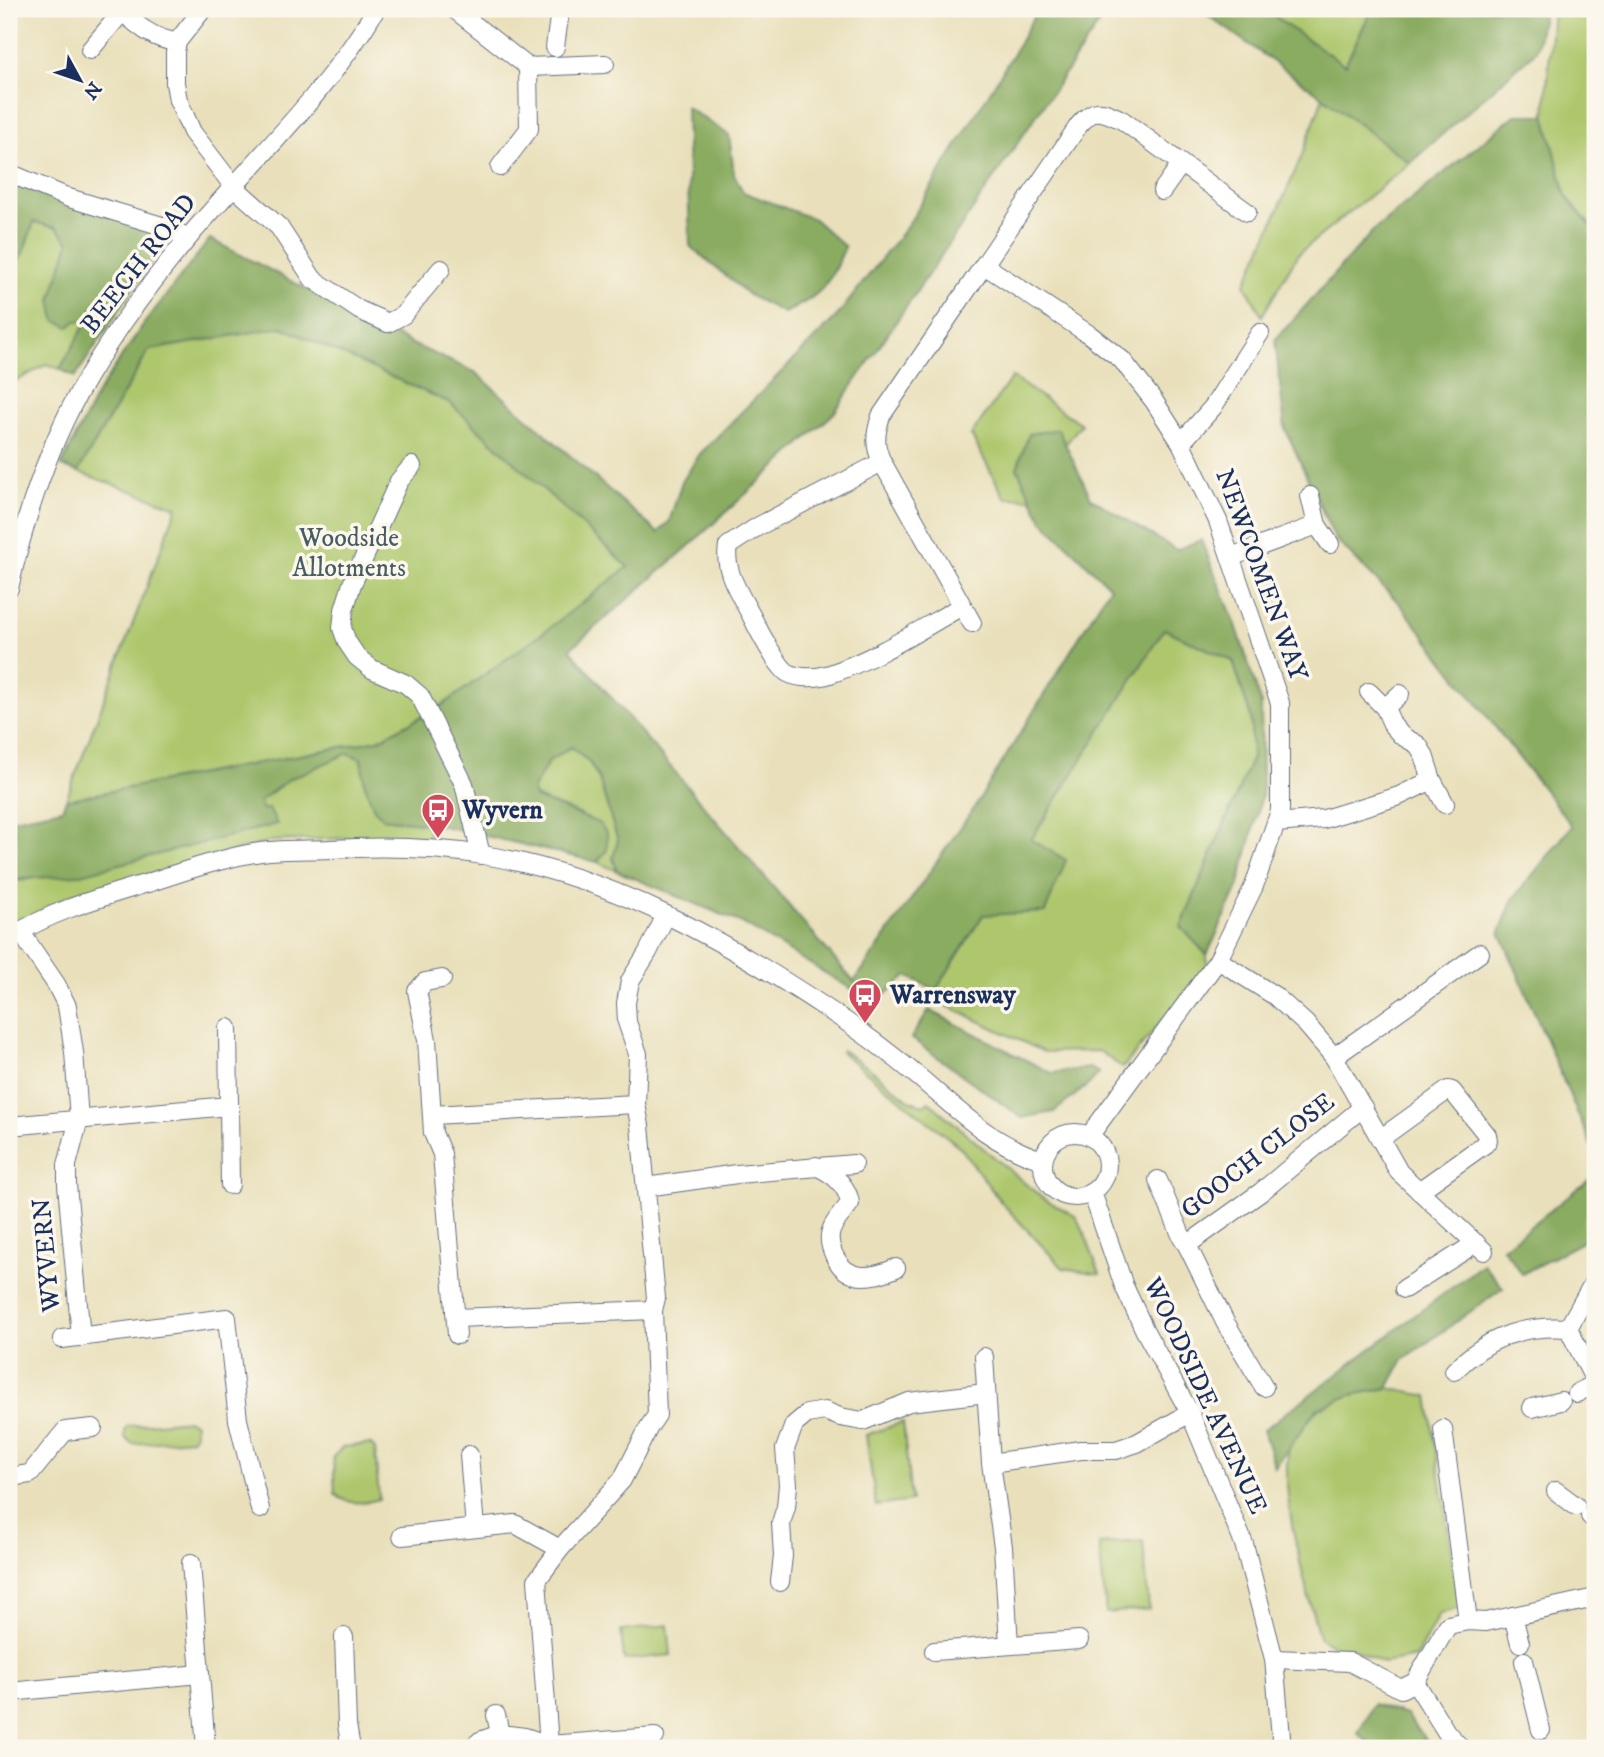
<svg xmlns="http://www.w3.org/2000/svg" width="1604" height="1757" viewBox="0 0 1604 1757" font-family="'IM FELL DW Pica',serif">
<rect width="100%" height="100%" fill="#fbf7ec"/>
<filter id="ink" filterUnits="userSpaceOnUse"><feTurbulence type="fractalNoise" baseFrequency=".0143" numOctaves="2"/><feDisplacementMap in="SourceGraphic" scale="14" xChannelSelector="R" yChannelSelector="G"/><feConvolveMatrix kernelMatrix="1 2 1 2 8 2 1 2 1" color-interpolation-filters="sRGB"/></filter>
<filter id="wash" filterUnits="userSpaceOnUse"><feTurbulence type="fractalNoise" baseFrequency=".00686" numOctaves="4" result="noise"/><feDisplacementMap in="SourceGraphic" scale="28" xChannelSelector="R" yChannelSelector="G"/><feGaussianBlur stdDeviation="1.57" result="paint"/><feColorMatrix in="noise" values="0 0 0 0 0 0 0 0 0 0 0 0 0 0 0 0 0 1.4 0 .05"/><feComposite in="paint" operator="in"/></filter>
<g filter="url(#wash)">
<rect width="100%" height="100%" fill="#e9e0bb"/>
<g fill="#aec76d" stroke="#647b66" stroke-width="2">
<path d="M1268 9H1372L1345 65 1283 23Z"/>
<path d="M1553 9H1595V231L1566 196 1545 115Z"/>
<path d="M1323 97 1410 163 1298 254 1262 316 1245 285 1301 158Z"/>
<path d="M34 222 57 228 70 242 51 300 76 321 89 319 60 369 47 364 9 385V273L21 258Z"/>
<path d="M282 327 450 403 629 567 551 627 440 707 378 740 66 800 177 507 78 472 149 350Z"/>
<path d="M1012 377 1081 424 1065 445 1057 429 1017 468 1032 499 1005 498 971 435Z"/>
<path d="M1163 628 1233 661 1251 718 1252 758 1181 927 1207 955V966L1123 1068 1099 1051 1044 1052 931 998Z"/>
<path d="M571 747 589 762 599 779 618 841 613 858 617 871 597 862 607 850 580 814 536 798 532 790 549 761Z"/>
<path d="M347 753 361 758 365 785 383 818 429 824V839L407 836 273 841 68 896 9 929V880L22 881 262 809 259 801 289 779Z"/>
<path d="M842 1050 869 1068 909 1100 923 1105 929 1102 1041 1197 1075 1216 1083 1230 1100 1274 1063 1268 1001 1202 960 1147 841 1052Z"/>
<path d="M1388 1388 1428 1396 1460 1608 1439 1614 1416 1657 1384 1663 1352 1649 1334 1647 1319 1637C1307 1587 1277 1494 1290 1445 1293 1435 1308 1418 1316 1411 1332 1396 1367 1392 1388 1388Z"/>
<path d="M188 1420 195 1423V1434L191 1439 133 1444 125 1438V1430L128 1426Z"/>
<path d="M903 1422 911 1501 876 1506 866 1435Z"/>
<path d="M370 1444 375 1449 379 1499C363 1504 347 1505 335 1494L333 1457 343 1447Z"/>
<path d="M1143 1541 1149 1609 1106 1613 1099 1544Z"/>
<path d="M668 1625 671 1655 624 1660 621 1631Z"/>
</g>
<g fill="#8aac60" stroke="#526e5f" stroke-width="2">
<path d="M1038 9H1109L834 413 689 546 570 649 854 982 978 802 1110 587 1042 520 1017 468 1029 434 1058 429 1091 498 1176 550 1201 540 1236 625 1261 703 1262 795 1238 888 1207 955 1181 927 1252 758 1251 718 1233 661 1164 629 1031 840 1066 860 1045 912 983 915 936 990 907 976 875 1003 742 923 617 871 613 858 618 841 599 779 589 762 571 747 549 761 532 790 536 798 599 823 607 834V850L597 862 448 827 383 818 374 809 365 785 361 759 348 753 289 779 260 801 262 809H269L277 824 77 875 9 880V820L62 809 66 800 378 740 440 707 551 627 628 567 450 403 282 327 149 350 78 472 61 466 97 394 143 325 210 239 414 345 475 372 658 533 669 522 682 482 700 454 837 316 908 225 1013 54Z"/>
<path d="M1199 9H1268L1283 23 1345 65 1372 9H1544L1536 51 1410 163 1323 97Z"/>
<path d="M686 107 729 135 734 174 743 192 814 219 845 247C828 285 823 295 784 313L750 296 690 246Z"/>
<path d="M1515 115H1545L1566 196 1595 231V1154L1500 932 1513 899 1572 826 1399 603 1335 539 1285 428 1275 340 1372 232Z"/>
<path d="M9 181 162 231 164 242 75 377 60 369 88 320 76 321 69 327 55 320 51 300 69 242 57 228 34 222 21 258 9 273Z"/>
<path d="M929 1010 1051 1073 1090 1068 1099 1073 1089 1084 1054 1112 1022 1118 911 1038Z"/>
<path d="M1595 1175V1235L1522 1274 1503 1248Z"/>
<path d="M1483 1264 1503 1288 1403 1360 1388 1388 1351 1395 1317 1409 1275 1467 1263 1430Z"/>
<path d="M1373 1704 1406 1715 1433 1748H1375L1358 1734Z"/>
</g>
</g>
<g filter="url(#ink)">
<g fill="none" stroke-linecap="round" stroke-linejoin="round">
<defs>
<g id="minor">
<path d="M119 9C136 24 153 40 177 42"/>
<path d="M203 9 177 42 175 52V83L178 100 192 132 234 187 279 227 313 279 359 310 388 323 403 315 441 269"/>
<path d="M454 9 528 67 529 129 500 167"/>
<path d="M555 47 559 18 557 9"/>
<path d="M90 50 122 12"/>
<path d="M528 67 605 64"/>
<path d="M9 173 69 198 169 228 188 238"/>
<path d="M1162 191 1181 164"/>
<path d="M984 265 1079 125C1095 106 1101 110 1122 120L1247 212"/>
<path d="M1181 443 1213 407 1260 333"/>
<path d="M882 462 757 527 728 546C723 572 742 597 753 619 759 631 778 667 788 673 799 679 818 678 830 674 875 659 921 629 962 606"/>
<path d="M412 466 399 481 352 584 344 610 342 628 347 642 357 657 372 669 406 684 420 696 464 784 481 855"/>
<path d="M1310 496 1317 525 1330 544"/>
<path d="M1231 557 1317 525"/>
<path d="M9 588C24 521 45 455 78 394 108 339 148 286 188 238 252 162 325 96 376 9"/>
<path d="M972 623 882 462C874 445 875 434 881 416L984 265 1090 335 1122 360 1154 401 1181 443 1218 521 1280 703V811L1254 886 1218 960 1090 1135"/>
<path d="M1369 692 1385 708 1393 726 1402 736 1418 745 1424 755 1432 780 1445 804"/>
<path d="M1385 708 1400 694"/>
<path d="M1276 823 1324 819 1399 796 1432 780"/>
<path d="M20 931 56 984 67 1006 74 1052 79 1119 67 1165V1185L81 1337"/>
<path d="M9 938C53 910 102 897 151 882 184 871 229 856 261 852 284 849 307 850 330 849 381 846 433 847 483 855 609 875 724 940 829 1010 861 1031 891 1054 920 1078 960 1112 991 1144 1042 1160"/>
<path d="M1218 960 1275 996 1306 1024 1334 1057 1399 1172 1484 1251"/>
<path d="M442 979 425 982 417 991 427 1040 433 1133 442 1154 457 1335"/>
<path d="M228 1028 230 1185"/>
<path d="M1334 1057 1480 953"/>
<path d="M432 1115 636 1104"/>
<path d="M9 1126 229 1106"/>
<circle cx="1075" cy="1165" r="32"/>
<path d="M1380 1139 1448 1090 1452 1091 1487 1135 1488 1140 1485 1144 1419 1191"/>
<path d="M816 1166C832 1173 847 1184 850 1203 844 1212 831 1224 830 1235 829 1242 832 1251 835 1257 848 1283 873 1278 896 1268"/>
<path d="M1158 1180 1181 1235 1187 1245"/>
<path d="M646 1187 737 1174 854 1164"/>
<path d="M1092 1192 1124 1286 1145 1331 1190 1413 1244 1544 1274 1659 1282 1748"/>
<path d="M1404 1289 1476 1243"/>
<path d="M456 1318 653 1310"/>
<path d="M1568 1328 1595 1280"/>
<path d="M62 1339 227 1318 238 1420 260 1509"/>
<path d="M984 1357 991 1463 1003 1547 1009 1645"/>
<path d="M1454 1371C1488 1337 1521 1325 1568 1328L1595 1381"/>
<path d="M1264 1387 1225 1322 1187 1245 1261 1192 1363 1107"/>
<path d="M1577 1393 1595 1384"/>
<path d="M1532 1408 1561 1401"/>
<path d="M1443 1429 1468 1621"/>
<path d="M469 1455 475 1528"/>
<path d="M991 1463 1081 1450H1116L1137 1443 1190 1413"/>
<path d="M9 1477 30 1474 65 1431 93 1428"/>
<path d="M1556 1491 1576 1506"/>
<path d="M1590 1516 1595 1520"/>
<path d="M402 1536 515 1524 560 1549"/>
<path d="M191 1563 206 1748"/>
<path d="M780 1582 783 1556 781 1523 786 1507 788 1485 785 1449 794 1425 807 1414 825 1411 840 1417 863 1421 909 1402 986 1393"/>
<path d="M1513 1616 1520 1643"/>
<path d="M344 1637 347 1725 351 1748"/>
<path d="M934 1651 1079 1640"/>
<path d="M1274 1659 1350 1662 1401 1689 1415 1682 1448 1625 1468 1621 1486 1622 1595 1598"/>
<path d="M1524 1661 1541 1730"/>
<path d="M1415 1682 1447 1733 1461 1748"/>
<path d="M9 1692 200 1674"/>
<path d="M496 1715 500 1734 525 1737 549 1745 655 1737"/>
<path d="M549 1745 537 1580 560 1549 622 1480 649 1427 657 1415 653 1310 656 1298 640 1126 636 1104 638 1054 627 1022 626 1003 630 981 648 952 666 915"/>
<path d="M472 1748 480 1741 500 1734"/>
</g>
</defs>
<use href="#minor" stroke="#636d7f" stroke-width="20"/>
<use href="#minor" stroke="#fff" stroke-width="18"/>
</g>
</g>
<defs>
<symbol id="bus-pin" viewBox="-11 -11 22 30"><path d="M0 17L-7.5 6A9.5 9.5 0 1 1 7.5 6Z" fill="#d1495b" stroke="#fbf7ec"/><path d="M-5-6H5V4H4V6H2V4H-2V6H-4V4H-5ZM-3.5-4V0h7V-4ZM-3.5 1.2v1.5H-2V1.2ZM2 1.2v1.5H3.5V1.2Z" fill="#fff"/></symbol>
</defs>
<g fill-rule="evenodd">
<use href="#bus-pin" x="419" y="791" width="38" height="52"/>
<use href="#bus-pin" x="846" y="976" width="38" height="52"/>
</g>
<g text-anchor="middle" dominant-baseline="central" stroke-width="7" stroke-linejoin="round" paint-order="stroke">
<g font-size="26" fill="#1b2f5e" stroke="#fbf7ec">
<text transform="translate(139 264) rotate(-52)">BEECH ROAD</text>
<text transform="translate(1261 575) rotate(70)">NEWCOMEN WAY</text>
<text transform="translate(1258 1156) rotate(-38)">GOOCH CLOSE</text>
<text transform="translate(47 1255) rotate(-95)">WYVERN</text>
<text transform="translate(1205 1396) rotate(65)">WOODSIDE AVENUE</text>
</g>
<g font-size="26" fill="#475d62" stroke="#fbf7ec">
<text x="349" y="538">Woodside<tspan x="349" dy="30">Allotments</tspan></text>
</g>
<g font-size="26" font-weight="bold" fill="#1b2f5e" stroke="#fbf7ec" text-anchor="start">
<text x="462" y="810">Wyvern</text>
<text x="890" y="995">Warrensway</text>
</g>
</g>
<rect width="1604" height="1757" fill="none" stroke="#fbf7ec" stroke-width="35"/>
<g transform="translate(80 80) rotate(130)" stroke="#fbf7ec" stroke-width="5" paint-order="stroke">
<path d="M0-5L12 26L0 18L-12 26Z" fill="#1b2f5e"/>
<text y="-10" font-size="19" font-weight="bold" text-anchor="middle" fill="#1b2f5e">N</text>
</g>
</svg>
